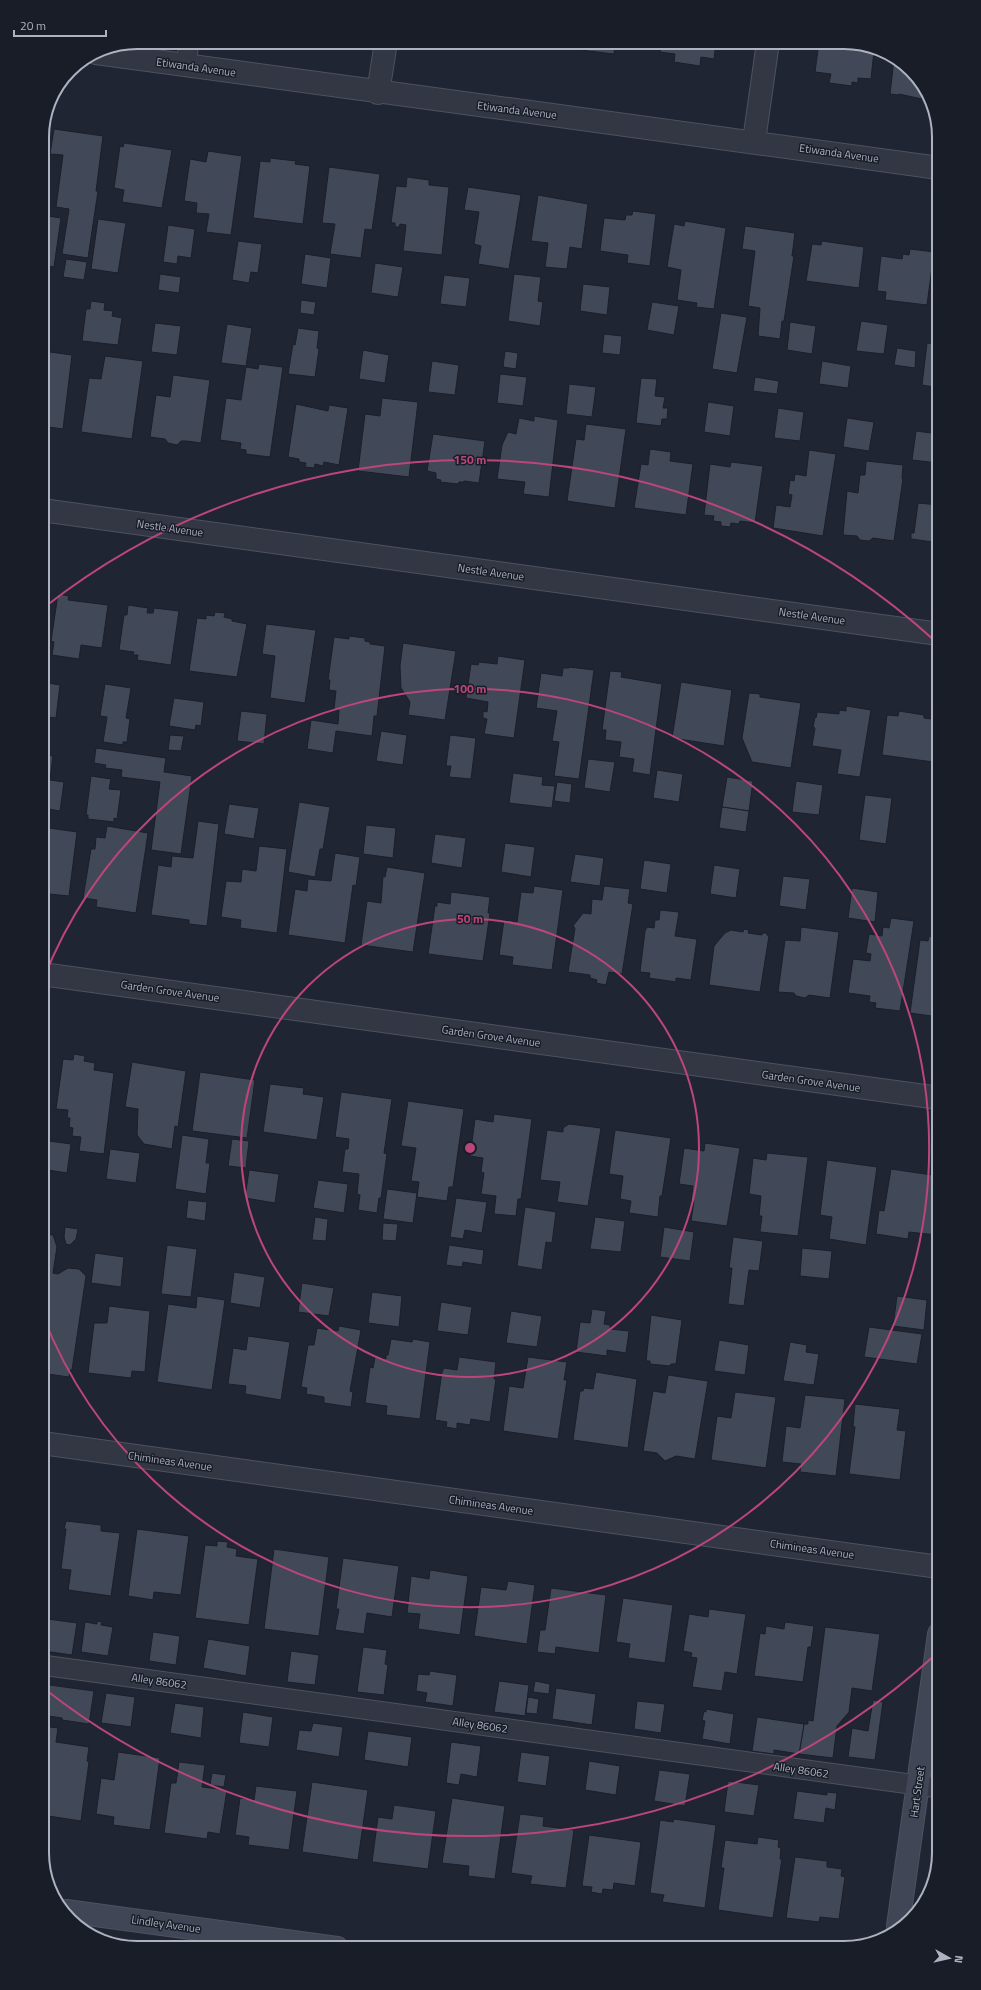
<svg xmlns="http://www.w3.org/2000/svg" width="981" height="1990" viewBox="0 0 981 1990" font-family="'Titillium Web',sans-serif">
<rect width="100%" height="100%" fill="#202533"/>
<g fill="#414858" stroke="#1b1f2a">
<path d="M581 42H632L631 46 615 44 614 54 580 50Z"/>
<path d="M661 42H716L714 59 701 57 700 66 674 62 675 54 660 52Z"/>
<path d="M819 42 854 44 874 51 871 79 858 78V83L852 82V86L829 83 831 74 815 72Z"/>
<path d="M894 59 902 62 923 90 922 99 899 94V95L890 94Z"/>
<path d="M54 129 103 136 96 191H98L88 258 62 254 69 209 56 207 63 155 50 154Z"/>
<path d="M124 143 172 150 162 208 122 202 124 190 114 188 120 146 123 147Z"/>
<path d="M208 151 242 156 231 235 206 232 209 214 196 213 197 203 184 201 190 159 206 162Z"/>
<path d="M270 158 296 161 295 164 310 166 303 224 253 218 260 161 270 162Z"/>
<path d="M329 167 380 174 372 230 365 229 361 258 330 254 335 224 322 223Z"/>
<path d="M407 177 429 180V185L449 187 442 255 403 251 406 225 400 224 399 227H395V223H391L396 186 406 187Z"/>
<path d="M468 187 521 195 509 269 478 264 481 246 474 244 479 212 464 210Z"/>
<path d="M538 195 588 204 582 249 570 247 567 269 545 267 548 243 531 241Z"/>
<path d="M633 211 656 214 650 266 627 263 628 255 600 251 604 218 625 220 626 215H632Z"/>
<path d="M42 215 61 218 54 267 42 265Z"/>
<path d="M98 219 126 223 118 273 91 269Z"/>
<path d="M685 221 726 228 714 309 696 307 697 303 677 300 681 270 667 267 674 224 684 226Z"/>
<path d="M168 225 195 229 191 258 178 256 177 264 163 262Z"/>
<path d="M745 226 795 233 792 256H794L784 321H782L780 339 758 336 760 308 748 306 755 251 742 249Z"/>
<path d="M238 241 262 244 258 273 251 272 249 283 232 280Z"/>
<path d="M822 241 864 247 859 288 806 281 812 244 821 245Z"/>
<path d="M910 249 934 252 927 305 885 300 886 292 877 291 881 256 902 259 903 254 909 255Z"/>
<path d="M305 254 331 258 327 288 301 284Z"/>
<path d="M66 259 87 262 84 280 63 277Z"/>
<path d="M375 263 403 267 398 297 371 293Z"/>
<path d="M160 274 181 277 179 293 158 290Z"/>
<path d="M514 274 541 277 538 301 543 302 540 326 508 321Z"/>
<path d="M444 275 470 278 466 307 440 304Z"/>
<path d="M583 284 610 287 607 315 580 311Z"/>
<path d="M301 300 316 302 314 315 300 313Z"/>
<path d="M91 301 105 303 104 310 113 311 112 316 122 318 118 345 82 341 86 309H90Z"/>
<path d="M652 302 679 306 674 335 647 330Z"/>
<path d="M721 313 747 317 737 373 712 369Z"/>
<path d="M861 321 888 325 884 354 856 351Z"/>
<path d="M790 322 816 326 812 354 787 350Z"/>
<path d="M155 323 181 326 177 355 151 352Z"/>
<path d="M227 324 252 328 246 366 221 363Z"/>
<path d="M298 328 319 331 317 348 319 349 315 377 288 374 293 344 295 345Z"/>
<path d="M604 334 622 336 620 355 602 353Z"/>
<path d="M927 343 939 344V388L922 385Z"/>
<path d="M897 348 916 351 915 368 894 365Z"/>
<path d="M363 350 389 355 385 383 359 379Z"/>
<path d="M505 351 518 353 516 369 503 367Z"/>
<path d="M50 352 72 355 63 429 42 426V371H47Z"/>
<path d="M105 356 143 361 132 439 81 432 89 378 101 379Z"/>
<path d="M432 361 459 365 455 395 428 392Z"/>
<path d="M822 361 851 366 848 388 819 384Z"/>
<path d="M259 364 283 367 270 457 246 454V450L240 449 241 443 220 440 226 398 241 400 246 367 258 369Z"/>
<path d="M500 374 527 377 523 406 497 403Z"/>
<path d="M173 375 210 380 201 443 187 441H181L177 445 168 443 165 439 150 437 156 395 170 397Z"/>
<path d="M755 377 779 381 777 394 753 391Z"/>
<path d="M641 378 657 379 655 396 665 397 663 408H668L667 419H662L661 426 636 423Z"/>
<path d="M569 384 596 387 592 417 566 414Z"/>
<path d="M382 398 418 402 409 477 358 471 365 414 380 416Z"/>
<path d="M708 402 734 406 730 436 704 432Z"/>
<path d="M296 404 328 411 329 405 348 408 339 465 324 462 323 466 315 464 314 468 305 467 306 463 299 462V459L288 457Z"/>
<path d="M778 408 804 412 800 441 774 438Z"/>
<path d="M534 416 558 420 549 497 523 494 525 482 497 479 502 445 508 432 516 434 519 418 534 421Z"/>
<path d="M847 418 874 422 869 451 843 447Z"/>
<path d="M586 424 626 429 615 508 567 501 576 439 584 440Z"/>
<path d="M916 431 939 434V463L912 460Z"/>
<path d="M433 434 485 441 479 483 464 481V482H459L458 484 440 482 441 480 436 479V473L427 471Z"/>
<path d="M650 449 671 452 670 461 693 464 686 515 634 508 641 464 648 465Z"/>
<path d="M809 450 836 454 823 536 773 528 776 505 790 507 792 495 788 494 790 480 794 481 795 474 806 476Z"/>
<path d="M866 461 903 465 902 479H903L894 541 873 538 869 541 860 540 857 536 843 535 847 491 858 493 860 475H865Z"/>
<path d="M731 462 763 466 755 523 740 521 739 524 731 523 730 527 721 526V522L713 521 714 516 704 515 710 464 730 467Z"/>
<path d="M918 503 939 505V545H933V542L911 539V533H914Z"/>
<path d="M937 547 939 548V554L936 553Z"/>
<path d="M58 594 69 596 68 600 108 605 102 648 81 645 79 659 52 655 54 642 51 641Z"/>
<path d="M128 605 148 608 147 613H153L154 608 179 611 171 665 137 660 138 655H133L134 652 119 650 124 615H127Z"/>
<path d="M215 612 225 613 224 617 232 619V621L247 624 237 677 189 671 197 618 206 619V615L214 616Z"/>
<path d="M266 624 316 630 305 703 270 698 275 656 262 654Z"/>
<path d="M349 636 365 638V641L370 642V644L385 646 377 716H374L372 736 336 731 333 753 307 749 311 720 338 724 339 710 334 709 336 691 329 690 330 680H328L334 637 349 639Z"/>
<path d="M403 643 456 651 445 720 408 715 410 702 401 688 400 666Z"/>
<path d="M498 656 525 660 514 738 484 734 487 719 483 718V711L487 712 488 702 466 698 471 664 478 665 479 662 497 664Z"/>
<path d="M569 667 594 670 579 779 554 776 559 742 552 741 557 711 536 708 541 673 562 676 563 668H569Z"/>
<path d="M610 671 622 672 621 677 662 684 650 775 632 772 634 759 619 757 621 742 605 740 606 730H602Z"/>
<path d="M42 682 60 685 56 718 42 716Z"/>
<path d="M681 682 732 690 724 746 672 738Z"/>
<path d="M105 684 131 688 126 718 130 719 127 742H123V745L103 742 107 717 100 716Z"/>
<path d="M749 693 760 694V697L801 703 791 768 752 762 742 738Z"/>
<path d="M174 698 204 702 201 726 196 725 195 730 169 726Z"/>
<path d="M846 706 871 710 860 777 837 774 841 750 812 746 815 728 813 727 815 717 816 718 817 712 839 714V710L846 711Z"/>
<path d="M241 711 267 714 264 744 237 741Z"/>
<path d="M899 711 924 715V718L939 720 933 762 882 755 887 715 898 716Z"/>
<path d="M381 731 407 735 403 765 376 761Z"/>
<path d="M170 735 184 736 181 751 168 750Z"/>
<path d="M450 735 476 738 471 779 449 777 451 766H446Z"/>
<path d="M96 748 166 758 164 772 192 776 181 854 151 850 160 782 121 777 122 770 105 768 106 765 94 763Z"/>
<path d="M42 754 53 756 50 780 64 782 60 811 42 808Z"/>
<path d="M588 759 615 762 610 792 584 788Z"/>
<path d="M657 770 683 774 679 802 653 798Z"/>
<path d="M513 773 543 777 542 785 555 786 552 808 509 803Z"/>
<path d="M91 776 111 779 109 789 121 790 117 819 114 818V822L88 819V815H86Z"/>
<path d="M727 777 753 781 749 811 722 807Z"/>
<path d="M796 781 823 785 819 815 792 812Z"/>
<path d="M557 782 572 784 570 803 554 801Z"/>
<path d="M865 795 892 798 886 844 859 840Z"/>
<path d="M299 802 330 807 323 849H320L315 877 288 872Z"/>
<path d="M229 804 259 808 254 839 224 834Z"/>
<path d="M722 807 749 811 746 832 719 828Z"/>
<path d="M198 821 219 824 207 926 189 924V920L151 915 158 865 171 867 172 856 193 858Z"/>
<path d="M366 825 396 828 393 858 363 854Z"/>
<path d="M107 826 148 833 136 913 96 907 97 900 83 898 91 849H95L96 837 105 838Z"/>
<path d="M42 827 77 832 69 896 49 894V900L42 899Z"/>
<path d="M435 834 466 838 462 868 431 863Z"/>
<path d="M505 843 535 847 531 877 501 872Z"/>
<path d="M259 846 287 849 277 933 240 928 241 920 221 917 226 881 241 882 242 869 256 871Z"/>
<path d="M335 853 360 857 356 886 353 885 345 943 288 935 295 889 307 891 308 879 331 881Z"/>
<path d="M575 854 604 858 600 886 570 882Z"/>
<path d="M644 860 671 864 667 893 640 889Z"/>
<path d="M714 865 740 869 736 898 710 894Z"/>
<path d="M387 867 425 873 413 952 361 945 367 901 381 903 383 876 385 877Z"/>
<path d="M783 876 810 879 806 910 779 906Z"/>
<path d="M534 886 563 890 552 970 512 965 513 957 499 955 504 920 517 922 521 892 533 893Z"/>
<path d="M604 886 630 889 628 903 633 904 622 974 609 972 606 985 596 983 597 980 590 978V975L568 972 575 928 573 926 583 913 591 914 592 899 602 900Z"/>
<path d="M852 888 878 892 875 922 848 918Z"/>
<path d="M451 892 490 897 488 913H490L483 961 428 954 435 906H437V902L450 904Z"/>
<path d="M660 910 679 912 675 936 697 939 691 980 676 978V982L649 978 650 973 640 972 645 931 647 927 654 928 655 920H659Z"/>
<path d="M891 918 914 921 900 1011 875 1008 876 1003 869 1002 870 996 848 993 853 959 870 961 871 954 866 953 869 934 882 936 883 927 889 928Z"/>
<path d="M801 927 839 932 830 998 809 995 805 998 796 996 794 993 778 992 785 940 800 941Z"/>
<path d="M744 929 749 930 748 933 762 935 763 933H767V935L769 936 760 992 709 985 714 946 725 933 731 930 743 932Z"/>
<path d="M929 936 939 938V1017L910 1013 920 940 928 941Z"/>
<path d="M42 1051H46L42 1084Z"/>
<path d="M74 1054 85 1056 84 1061 95 1063 94 1070 114 1073 104 1154 79 1151 81 1137 72 1136 73 1128 69 1127 70 1118H67L68 1110 56 1109 63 1059 73 1060Z"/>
<path d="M132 1062 186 1071 178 1127 175 1126 172 1149 144 1144 137 1135 138 1109 125 1107Z"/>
<path d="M200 1072 255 1080 247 1138 192 1131Z"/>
<path d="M270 1084 304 1088 303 1094 324 1097 317 1140 263 1132Z"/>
<path d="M341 1092 392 1099 384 1153 387 1154 381 1198H379L377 1213 358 1210 360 1195 357 1194 359 1174 342 1172 345 1149H348L349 1139 335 1137Z"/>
<path d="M408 1101 464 1109 453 1187H449L447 1201 417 1197 419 1182 411 1181 416 1148 401 1146Z"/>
<path d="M494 1114 532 1119 524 1178 521 1199H518L516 1216 494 1214 496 1196 481 1194 484 1173 481 1172 483 1158 470 1156 475 1119 493 1122Z"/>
<path d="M569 1124 601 1128 588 1206 557 1202 560 1182 540 1180 547 1130 563 1132V1128Z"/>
<path d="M615 1130 671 1138 662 1196H660L658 1217 629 1213 631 1201 620 1199 623 1176 609 1174Z"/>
<path d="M182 1135 209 1139 206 1163H210L206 1194 175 1189Z"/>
<path d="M232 1139 249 1141 246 1168 228 1166Z"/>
<path d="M42 1140 71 1144 67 1173 42 1169Z"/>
<path d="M705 1143 740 1148 727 1226 691 1221 694 1201H691L693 1186 679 1184 684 1148 704 1151Z"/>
<path d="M110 1149 140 1153 136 1183 106 1179Z"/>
<path d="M767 1153 808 1157 798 1236 760 1232 762 1216H759L761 1196 749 1194 753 1158 766 1160Z"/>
<path d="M827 1160 877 1167 866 1245 829 1239 832 1217 820 1215Z"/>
<path d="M891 1169 939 1176 937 1235 909 1232 908 1239 876 1234 879 1210 884 1211Z"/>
<path d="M249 1170 279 1174 275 1203 245 1198Z"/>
<path d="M318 1180 348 1184 344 1213 313 1208Z"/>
<path d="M387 1189 417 1193 413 1223 383 1219Z"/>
<path d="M456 1198 487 1202 482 1233 465 1230 463 1239 450 1237Z"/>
<path d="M188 1200 207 1202 205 1221 186 1218Z"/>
<path d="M525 1207 556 1212 552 1243 546 1242 542 1270 517 1266Z"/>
<path d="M42 1213 47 1214 45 1231 42 1230Z"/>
<path d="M315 1217 328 1219 326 1241 312 1240Z"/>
<path d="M595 1217 625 1221 621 1252 590 1249Z"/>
<path d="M383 1223 398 1224 396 1241 382 1240Z"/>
<path d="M65 1227 78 1229 76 1239 70 1245 66 1244 64 1237Z"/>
<path d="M664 1227 694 1232 690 1261 660 1257Z"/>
<path d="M42 1234 53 1235 57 1247 53 1273 58 1274 68 1268 79 1269 86 1276 72 1370H70L69 1377 48 1374 49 1367 42 1366V1290L44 1277H42Z"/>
<path d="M733 1237 763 1241 759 1271 749 1270 744 1306 728 1304 732 1268H729Z"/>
<path d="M167 1245 197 1249 191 1297 161 1294Z"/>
<path d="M449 1245 484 1250 482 1265 463 1262 462 1267 446 1265Z"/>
<path d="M802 1248 832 1251 829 1279 800 1276Z"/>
<path d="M95 1253 124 1257 121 1287 91 1283Z"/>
<path d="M234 1272 265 1277 260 1308 230 1303Z"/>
<path d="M302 1283 334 1288 329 1316 298 1312Z"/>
<path d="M372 1292 402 1296 399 1327 368 1323Z"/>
<path d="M197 1296 225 1300 212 1390 157 1382 168 1304 196 1308Z"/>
<path d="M897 1296 927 1300 924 1330 893 1326Z"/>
<path d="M441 1302 472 1307 468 1335 437 1331Z"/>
<path d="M109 1306 150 1311 145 1372 132 1371 131 1378 88 1373 94 1323H107Z"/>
<path d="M592 1309 606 1311 604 1324 610 1325V1329L629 1331 626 1353 607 1350V1356L576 1352 580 1322 590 1323Z"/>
<path d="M511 1311 542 1316 537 1347 506 1343Z"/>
<path d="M651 1315 682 1320 676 1364H671L670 1366 650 1364V1361H646Z"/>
<path d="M339 1326 361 1330 350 1391 353 1392 351 1407 324 1403V1397L306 1394 307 1388 301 1387 308 1345H314L317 1328 338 1331Z"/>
<path d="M869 1327 922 1334 917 1364 864 1357Z"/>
<path d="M248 1336 290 1342 281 1400 245 1394 246 1386 228 1384 233 1348 246 1350Z"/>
<path d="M391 1339 412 1342 413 1339 430 1342 420 1419 386 1415 387 1406 365 1403 370 1367 373 1368 375 1357 386 1359V1355H388Z"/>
<path d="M719 1340 749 1345 745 1375 714 1371Z"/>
<path d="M790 1342 807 1345 806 1352 819 1354 814 1385 783 1381Z"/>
<path d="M459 1357 496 1362 494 1379H496L490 1422 471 1419 470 1425 457 1423V1429L446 1427 447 1422 435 1420 442 1372 444 1368 457 1370Z"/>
<path d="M528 1357 567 1362 564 1380H567L558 1439 503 1431 509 1386 523 1388Z"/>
<path d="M596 1372 637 1379 628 1448 573 1440 580 1391H583L584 1388 593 1389Z"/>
<path d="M668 1375 708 1381 695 1459 676 1456 665 1461 657 1453 643 1451 653 1391 665 1393Z"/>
<path d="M735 1392 776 1397 766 1468 711 1460 717 1416 731 1418Z"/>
<path d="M805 1395 845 1399 836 1476 800 1472 801 1464 782 1462 786 1426 800 1428Z"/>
<path d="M855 1404 900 1409 897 1430 906 1431 900 1480 849 1474 855 1427 853 1426Z"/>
<path d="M42 1518 50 1519 42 1572Z"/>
<path d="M66 1521 101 1525V1531L120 1533 111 1596 68 1590 71 1570 61 1569 66 1529H64Z"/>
<path d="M137 1529 189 1536 181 1595 154 1592 153 1600 128 1596Z"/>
<path d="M217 1541 228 1542 227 1547 237 1549 236 1556 258 1559 249 1625 195 1618 205 1545 217 1546Z"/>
<path d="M274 1549 329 1557 319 1636 264 1629Z"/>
<path d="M343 1558 399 1566 392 1617 367 1613 364 1634 335 1630 339 1609H336Z"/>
<path d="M430 1570 468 1576 460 1635 418 1629 420 1614 407 1613 411 1576 429 1579Z"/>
<path d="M508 1581 535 1585 527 1644 474 1636 481 1587 506 1590Z"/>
<path d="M551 1588 606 1595 599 1653 556 1647 555 1654 537 1652 540 1630H545Z"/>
<path d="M623 1598 673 1605 665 1663 628 1658 630 1644 616 1642Z"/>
<path d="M709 1609 746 1614 737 1674 725 1672 722 1691 692 1687 697 1658 691 1657 692 1653 683 1651 689 1614 708 1617Z"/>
<path d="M48 1619 77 1623 72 1655 44 1651Z"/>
<path d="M97 1621 102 1622 101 1625 113 1627 108 1656 81 1652 85 1622 97 1624Z"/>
<path d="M785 1622 814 1626 811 1647H808L803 1682 754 1676 760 1633 765 1634 766 1626 784 1629Z"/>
<path d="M825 1627 880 1634 872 1691 852 1688 849 1712 837 1726 833 1758 799 1754 804 1724H808V1720L813 1721Z"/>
<path d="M153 1632 180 1636 176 1665 149 1661Z"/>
<path d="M208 1639 250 1646 246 1676 203 1668Z"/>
<path d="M363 1647 387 1650 385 1664 388 1665 384 1695 357 1692Z"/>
<path d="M291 1651 319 1655 315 1685 287 1682Z"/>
<path d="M430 1671 457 1675 453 1706 425 1702 427 1693 416 1691 418 1674 429 1675Z"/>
<path d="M499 1681 529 1685 525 1716 494 1712Z"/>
<path d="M535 1681 550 1684 549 1694 533 1692Z"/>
<path d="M42 1684 94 1691 89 1724 62 1720V1718L42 1715Z"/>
<path d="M556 1688 596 1694 592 1725 552 1719Z"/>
<path d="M106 1693 135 1697 131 1727 101 1723Z"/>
<path d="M528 1697 539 1699 537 1714 526 1713Z"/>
<path d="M873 1700 883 1702 875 1760 848 1757 852 1728 868 1731Z"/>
<path d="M637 1701 665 1704 661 1733 634 1729Z"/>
<path d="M175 1703 204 1707 201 1738 170 1733Z"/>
<path d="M706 1709 734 1714 730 1744 702 1739 705 1721 702 1720 704 1711 706 1712Z"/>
<path d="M243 1712 273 1717 269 1747 239 1743Z"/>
<path d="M757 1717 804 1724 799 1754 774 1750V1754L752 1751Z"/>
<path d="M313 1723 343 1727 339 1757 296 1750 299 1730 311 1731Z"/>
<path d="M42 1726 58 1728 56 1742 89 1747 87 1761 89 1762 81 1821 42 1815Z"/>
<path d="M368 1731 412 1737 408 1767 364 1760Z"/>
<path d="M451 1742 481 1746 477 1777 461 1774 459 1785 446 1783Z"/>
<path d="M118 1752 160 1758 150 1830 113 1825 114 1817 96 1814 101 1778 114 1780Z"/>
<path d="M521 1752 550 1756 546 1786 517 1782Z"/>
<path d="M589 1761 620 1766 616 1795 585 1790Z"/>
<path d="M179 1762 205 1765 202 1787 227 1790 220 1834 208 1832 207 1839 164 1833 171 1783H176Z"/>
<path d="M659 1770 690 1774 685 1806 654 1801Z"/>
<path d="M212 1773 226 1775 224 1787 210 1785Z"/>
<path d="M728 1781 759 1785 754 1816 724 1812Z"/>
<path d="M312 1782 368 1790 358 1860 302 1852Z"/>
<path d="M256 1786 297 1791 289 1850 248 1845 249 1837 235 1835 240 1798 254 1800Z"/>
<path d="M797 1791 827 1795V1792L837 1793 835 1810 826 1808 824 1823 793 1819Z"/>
<path d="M452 1798 505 1806 495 1879 468 1876 469 1866 442 1863Z"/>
<path d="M394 1805 436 1811 428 1869 372 1862 378 1817 392 1819Z"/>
<path d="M520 1814 544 1817 543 1826 574 1830 566 1888 530 1884 532 1876 511 1873Z"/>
<path d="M674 1819 716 1825 705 1908 662 1902 664 1895 650 1893 660 1820 673 1822Z"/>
<path d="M589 1835 641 1842 635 1886 614 1883 613 1890 603 1889 602 1894 591 1892 592 1887 582 1886Z"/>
<path d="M758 1837 779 1840 778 1847 781 1848 780 1859H782L773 1918 718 1910 724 1868H721L725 1840 757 1844Z"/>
<path d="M795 1857 827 1861V1867L842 1869 841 1876 845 1877 839 1919 820 1917 819 1922 786 1918Z"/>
</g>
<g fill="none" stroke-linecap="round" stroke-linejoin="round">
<defs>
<g id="lane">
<path d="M186 66 189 42"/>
<path d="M42 1665 939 1788"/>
</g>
<g id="street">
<path d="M96 53C377 93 658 127 939 168"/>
<path d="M378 93 386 42"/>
<path d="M754 141 768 42"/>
<path d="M42 510 939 634"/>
<path d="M42 974 939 1098"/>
<path d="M42 1443 939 1567"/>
</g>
<g id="secondary">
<path d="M66 1911 337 1948"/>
<path d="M898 1926 939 1634"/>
</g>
</defs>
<use href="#lane" stroke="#4d525f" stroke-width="21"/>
<use href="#street" stroke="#4d525f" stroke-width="24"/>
<use href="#secondary" stroke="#4d525f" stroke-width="24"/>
<use href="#lane" stroke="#333744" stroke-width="19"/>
<use href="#street" stroke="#333744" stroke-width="22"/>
<use href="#secondary" stroke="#414656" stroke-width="22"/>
</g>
<g fill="none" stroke="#bc467a" stroke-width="2">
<circle cx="470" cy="1148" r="229"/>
<path d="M43 980A459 459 0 1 1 43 1316"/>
<path d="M935 1655A688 688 0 0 1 46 1690M46 606A688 688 0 0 1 935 641"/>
</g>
<g text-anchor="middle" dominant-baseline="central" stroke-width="3" stroke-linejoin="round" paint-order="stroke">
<g font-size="11" fill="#adb2c1" stroke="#191d28">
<text transform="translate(196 67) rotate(8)">Etiwanda Avenue</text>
<text transform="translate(517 110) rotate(7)">Etiwanda Avenue</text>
<text transform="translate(839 153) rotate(8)">Etiwanda Avenue</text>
<text transform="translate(170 528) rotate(8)">Nestle Avenue</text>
<text transform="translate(491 572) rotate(8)">Nestle Avenue</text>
<text transform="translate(812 616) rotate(8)">Nestle Avenue</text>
<text transform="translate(170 991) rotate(8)">Garden Grove Avenue</text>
<text transform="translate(491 1036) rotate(8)">Garden Grove Avenue</text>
<text transform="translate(811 1081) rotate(8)">Garden Grove Avenue</text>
<text transform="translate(170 1461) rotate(8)">Chimineas Avenue</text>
<text transform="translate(491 1505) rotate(8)">Chimineas Avenue</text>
<text transform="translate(812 1549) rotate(8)">Chimineas Avenue</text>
<text transform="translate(159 1681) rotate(8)">Alley 86062</text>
<text transform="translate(480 1725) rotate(8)">Alley 86062</text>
<text transform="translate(801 1770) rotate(8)">Alley 86062</text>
<text transform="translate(917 1792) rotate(-82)">Hart Street</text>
<text transform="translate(166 1924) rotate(8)">Lindley Avenue</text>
</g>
</g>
<path d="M0 0H981V1990H0ZM137 49H844A88 88 0 0 1 932 137V1853A88 88 0 0 1 844 1941H137A88 88 0 0 1 49 1853V137A88 88 0 0 1 137 49Z" fill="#191d28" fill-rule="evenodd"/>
<path fill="none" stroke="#adb2c1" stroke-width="2" d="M137 49H844A88 88 0 0 1 932 137V1853A88 88 0 0 1 844 1941H137A88 88 0 0 1 49 1853V137A88 88 0 0 1 137 49Z"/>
<circle cx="470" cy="1148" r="6" fill="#bc467a" stroke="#191d28" stroke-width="2"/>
<g font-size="12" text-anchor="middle" font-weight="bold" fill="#bc467a" stroke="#191d28" stroke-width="3" stroke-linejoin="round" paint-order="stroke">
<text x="470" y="464">150 m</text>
<text x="470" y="693">100 m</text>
<text x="470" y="923">50 m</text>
</g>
<g transform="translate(949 1958) rotate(98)" stroke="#191d28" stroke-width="3" paint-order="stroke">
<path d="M0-3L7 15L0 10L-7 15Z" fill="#adb2c1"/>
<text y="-6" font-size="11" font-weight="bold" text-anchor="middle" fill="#adb2c1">N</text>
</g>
<path d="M14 30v6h92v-6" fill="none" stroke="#adb2c1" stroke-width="2"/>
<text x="20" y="30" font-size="12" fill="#adb2c1" stroke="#191d28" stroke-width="3" paint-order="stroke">20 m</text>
</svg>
